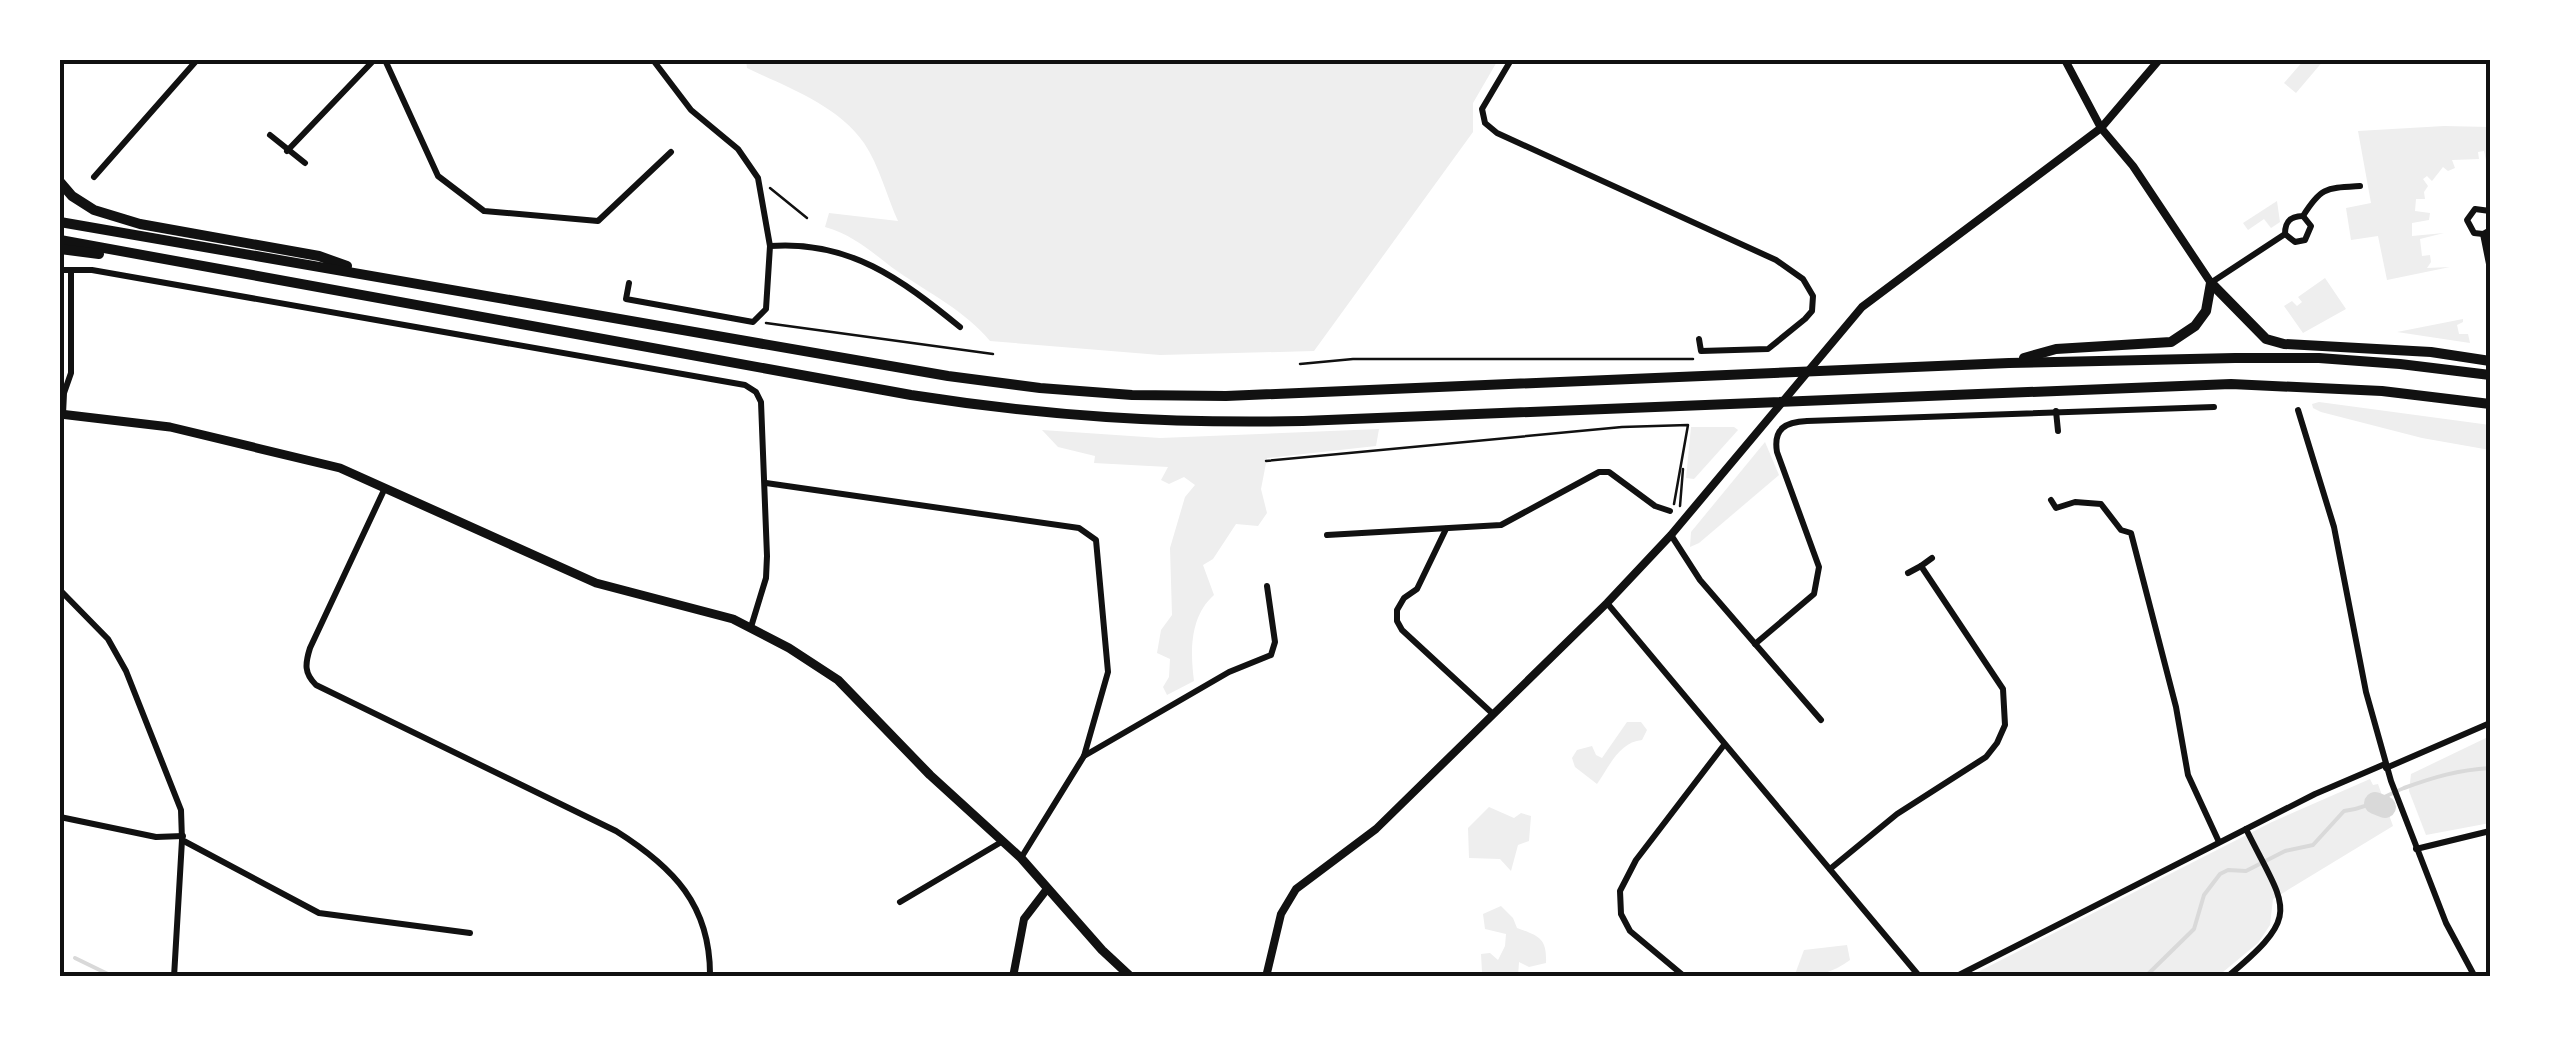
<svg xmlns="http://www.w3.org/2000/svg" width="2550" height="1037" viewBox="0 0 2550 1037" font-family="'Public Sans',sans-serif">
<rect width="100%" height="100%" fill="#fff"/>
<g fill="#eee">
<path d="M746 60H1498L1473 103V132L1314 351 1160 355 990 341C964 310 930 294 897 271 872 253 856 236 825 227L829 213 898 221C887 197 879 165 864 143 838 105 786 87 747 68Z"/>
<path d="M2304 60H2324L2296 93 2284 83Z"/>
<path d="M2444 126 2490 127 2488 159 2486 160 2484 151 2478 152 2479 159 2452 160 2455 168 2448 171 2443 167 2432 181 2427 176 2423 179 2428 186 2424 192 2425 199H2416L2415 211 2430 213 2429 220 2412 223V236L2444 233 2420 239 2422 256 2430 255 2431 262 2427 268 2450 267 2387 280 2378 236 2351 240 2346 208 2371 203 2358 131Z"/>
<path d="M2277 201 2280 222 2271 228 2264 219 2248 230 2243 223Z"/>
<path d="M2325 278 2346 309 2303 333 2284 306 2292 301 2297 306 2302 302 2298 297Z"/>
<path d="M2463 319V322L2457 325 2459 334H2468L2470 343 2397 332Z"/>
<path d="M2319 402 2490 425V450L2422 438 2321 412 2313 408 2312 404Z"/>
<path d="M1691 427H1734L1738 430 1694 479 1686 478Z"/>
<path d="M1379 429 1376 446 1267 458 1261 489 1267 513 1258 526 1236 524 1213 559 1203 565 1214 595C1190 616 1190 651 1194 681L1167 695 1163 687 1169 677 1170 659 1157 653 1161 630 1172 615 1170 548 1185 497 1195 485 1184 477 1169 484 1161 480 1168 467 1094 463 1095 456 1058 447 1042 430 1160 438Z"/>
<path d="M1765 442 1779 475 1699 543 1690 547 1691 532Z"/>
<path d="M1627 722H1641L1647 730 1642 740C1619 742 1609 767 1597 784L1575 767 1572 758 1577 750 1592 746 1596 755 1602 758Z"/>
<path d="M2490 736V823L2426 835 2409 791 2411 774Z"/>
<path d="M2370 779 2373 785 2378 784 2393 826 2273 899 2270 925 2258 943 2217 977H1968L2272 822Z"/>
<path d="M1489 807 1514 818 1521 813 1531 816 1529 841 1518 845 1511 871 1500 859 1469 858 1468 828Z"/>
<path d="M1501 906 1513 918 1517 928C1539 936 1547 938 1546 963L1529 967 1519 962 1518 977H1467L1482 972 1481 954 1490 953 1498 960 1505 946 1506 934 1485 929 1483 914Z"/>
<path d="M1847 945 1850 960C1832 973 1816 977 1794 977L1804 950Z"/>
</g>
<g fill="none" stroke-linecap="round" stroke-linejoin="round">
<g stroke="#d9d9d9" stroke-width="4">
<path d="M75 958 114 977"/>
<path d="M618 977 656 974"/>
<path d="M2145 977 2194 929 2204 895 2220 874 2228 870 2246 871 2285 851 2313 845 2344 811C2368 808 2382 797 2404 788 2434 777 2458 770 2490 768"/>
</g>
<path stroke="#d9d9d9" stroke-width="22" d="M2375 803 2385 807"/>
<g stroke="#111" stroke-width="2.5">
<path d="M770 188 807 218"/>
<path d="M766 323 993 354"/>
<path d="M1300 364 1353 359H1693"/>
<path d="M1266 461 1622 427 1688 425 1674 504"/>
<path d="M1680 506 1683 469"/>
</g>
<g stroke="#111" stroke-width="6">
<path d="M385 60 438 176 484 211 598 221 671 152"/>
<path d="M570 60H583"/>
<path d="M1511 60 1482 109 1485 123 1497 133 1776 260 1803 279 1813 296 1812 311 1805 319 1768 349 1701 351 1699 339"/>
<path d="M270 135 305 163"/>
<path d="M287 151 374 60"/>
<path d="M94 177 197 60"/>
<path d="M2490 211 2475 209 2467 220 2474 233 2483 234 2490 230"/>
<path d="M2285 234 2295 242 2305 240 2311 226 2303 216"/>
<path d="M2483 234 2490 269"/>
<path d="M770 246C849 240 901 279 960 327"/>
<path d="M60 270H92L745 385 756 392 761 402 767 556 766 578 751 627"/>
<path d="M2212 282 2285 234C2285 222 2290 216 2303 216 2321 187 2326 188 2360 186"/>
<path d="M629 283 626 299 753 322 766 309 770 246 758 178 738 149 691 110 653 60"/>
<path d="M2298 410 2334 527 2366 692 2391 781 2446 923 2475 977"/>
<path d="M2056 411 2058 431"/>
<path d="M63 414 64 393 71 373V272"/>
<path d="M2490 468V495"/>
<path d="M766 483 1079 528 1096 540 1108 672 1084 756 1021 858"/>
<path d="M385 488 310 648C305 664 304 673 316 685L616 831C673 867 711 905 710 977"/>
<path d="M2051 500 2056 508 2075 502 2101 504 2121 530 2131 533 2176 707 2188 775 2219 842"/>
<path d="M1446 529 1417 589 1404 598 1397 610V621L1402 630 1493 714"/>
<path d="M1327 535 1501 525 1599 472H1609L1655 506 1670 511"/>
<path d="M1671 535 1700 580 1821 720"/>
<path d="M1908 573 1921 566"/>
<path d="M60 590 108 639 126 671 181 810 182 840 319 913 470 933"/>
<path d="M1607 603 1920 977"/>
<path d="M1755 644 1814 594 1819 567 1777 452C1773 428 1786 422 1807 421L2214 407"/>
<path d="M1084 756 1229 672 1271 655 1275 642 1267 586"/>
<path d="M2386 768 2490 723"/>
<path d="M60 817 156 837 183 836"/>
<path d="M2416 849 2490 831"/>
<path d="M1830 869 1897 814 1986 757 1997 743 2005 725 2003 689 1921 566 1932 558"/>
<path d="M900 902 1003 841"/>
<path d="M174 977 182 840"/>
<path d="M1685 977 1630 931 1621 914 1620 891 1636 860 1724 745"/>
<path d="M1955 977 2315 794 2385 764"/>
<path d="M2227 977C2304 913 2286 910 2246 829"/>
</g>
<g stroke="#111" stroke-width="8">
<path d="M2065 60 2101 128 2133 166 2211 283"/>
<path d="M1013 977 1024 919 1047 889"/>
<path d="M1266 977 1281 914 1296 889 1376 829 1607 603 1671 535 1862 307 2101 128 2159 60"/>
</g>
<path stroke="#111" stroke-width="9" d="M60 414 170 427 340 468 596 583 733 619 789 648 838 680 930 775 1021 858 1102 950 1131 977"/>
<g stroke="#111" stroke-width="10">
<path d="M60 182 72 196 94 210 140 224 319 256 347 266"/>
<path d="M60 222 948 376 1040 388 1132 395 1226 396 2009 363 2235 358H2319L2400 364 2490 375"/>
<path d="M60 240 911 395C1045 416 1167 424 1303 421L2231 384 2382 391 2490 404"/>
<path d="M60 249 99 254"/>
<path d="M2211 283 2266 339 2284 344 2431 352 2490 361"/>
<path d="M2024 358 2056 349 2171 342 2195 326 2206 311 2211 283"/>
</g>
</g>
<rect width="2550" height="1037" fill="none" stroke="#ffffff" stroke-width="125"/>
<rect x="62" y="62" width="2426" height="912" fill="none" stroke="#111" stroke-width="4"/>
</svg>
